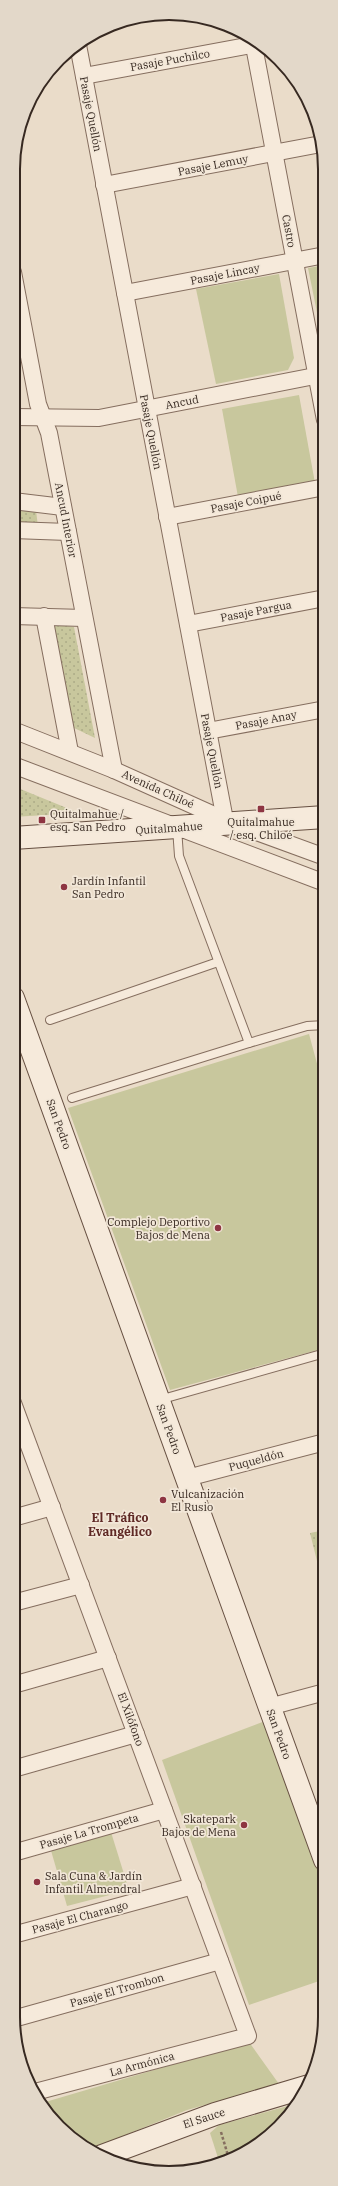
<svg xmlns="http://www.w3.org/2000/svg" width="338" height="2186" viewBox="0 0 338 2186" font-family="'IBM Plex Serif',serif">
<defs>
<pattern id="grass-dots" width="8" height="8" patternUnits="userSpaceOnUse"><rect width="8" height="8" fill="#c8c79d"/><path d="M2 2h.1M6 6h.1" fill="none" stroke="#acab87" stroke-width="1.8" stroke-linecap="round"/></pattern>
</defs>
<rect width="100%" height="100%" fill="#eadcc9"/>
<g fill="url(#grass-dots)">
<path d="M13 508 36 510 38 527 13 526Z"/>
<path d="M53 624 74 627 95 738 70 726Z"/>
<path d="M13 786 79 813 13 817Z"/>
<path d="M325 1530V1593L310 1533Z"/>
</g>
<g fill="#c8c79d">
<path d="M325 265V352L308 268Z"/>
<path d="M279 274 294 358 288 370 216 384 196 289Z"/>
<path d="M299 395 315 483 238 497 222 409Z"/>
<path d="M309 1034 322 1082H325V1348L170 1390 68 1108Z"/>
<path d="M265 1721 325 1890V1979L249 2005 162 1760Z"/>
<path d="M110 1829 129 1890 67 1906 50 1847Z"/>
<path d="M249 2042 279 2084 187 2110 91 2149 59 2127 42 2103Z"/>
<path d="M295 2104 272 2134 220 2164 210 2133 219 2125Z"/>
</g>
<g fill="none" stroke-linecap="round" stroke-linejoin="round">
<defs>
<g id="lane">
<path d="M177 828 179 856 249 1043 307 1026 325 1025"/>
<path d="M50 1020 218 962"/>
<path d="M72 1098 249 1043"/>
<path d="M159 1400 325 1353"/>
</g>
<g id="street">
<path d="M253 41 325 420"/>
<path d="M78 45 225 820"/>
<path d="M84 76 257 44"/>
<path d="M104 185 321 144"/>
<path d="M13 272 38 404 49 433 114 770"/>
<path d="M125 293 325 255"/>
<path d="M13 417 99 418 325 374"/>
<path d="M13 501 63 507"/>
<path d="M167 517 325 487"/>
<path d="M13 530 68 532"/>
<path d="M13 616 84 618"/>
<path d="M44 616 70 752"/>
<path d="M188 624 325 598"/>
<path d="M13 730 114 770 232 823 325 857"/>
<path d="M208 731 325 709"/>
<path d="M13 765 325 883"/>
<path d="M13 1403 248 2036 35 2092"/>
<path d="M187 1478 325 1442"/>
<path d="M13 1518 52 1507"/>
<path d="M13 1603 81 1585"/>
<path d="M13 1685 108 1658"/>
<path d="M269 1707 325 1692"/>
<path d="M13 1769 136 1734"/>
<path d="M13 1853 164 1810"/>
<path d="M13 1935 193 1886"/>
<path d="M13 2019 220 1961"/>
</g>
<g id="secondary">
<path d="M13 838 325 817"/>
<path d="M13 998 325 1860"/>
<path d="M102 2156 215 2114 309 2086"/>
</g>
</defs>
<use href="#lane" stroke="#856e5f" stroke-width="10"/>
<use href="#street" stroke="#856e5f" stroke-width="18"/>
<use href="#secondary" stroke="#675042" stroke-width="24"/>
<path stroke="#856e5f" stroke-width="2.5" stroke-dasharray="3 2" stroke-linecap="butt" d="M221 2132 229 2159"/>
<use href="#lane" stroke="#f6eadb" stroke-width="8"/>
<use href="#street" stroke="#f6eadb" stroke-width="16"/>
<use href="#secondary" stroke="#f6eadb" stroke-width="22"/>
</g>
<g fill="#8e3542" stroke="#f2e7d8" stroke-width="1.5">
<rect x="257" y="805" width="8" height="8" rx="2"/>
<rect x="38" y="816" width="8" height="8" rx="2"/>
<circle cx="64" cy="887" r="4"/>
<circle cx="218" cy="1228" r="4"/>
<circle cx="163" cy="1500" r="4"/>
<circle cx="244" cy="1825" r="4"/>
<circle cx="37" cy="1882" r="4"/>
</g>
<g text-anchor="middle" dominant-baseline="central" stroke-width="3.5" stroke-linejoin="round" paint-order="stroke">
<g font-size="11" fill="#372921" stroke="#f2e7d8">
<text transform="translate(170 60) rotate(-10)">Pasaje Puchilco</text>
<text transform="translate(91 114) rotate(79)">Pasaje Quellón</text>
<text transform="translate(213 165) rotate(-11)">Pasaje Lemuy</text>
<text transform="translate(289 231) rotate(79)">Castro</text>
<text transform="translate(225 274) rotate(-11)">Pasaje Lincay</text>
<text transform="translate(182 402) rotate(-11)">Ancud</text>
<text transform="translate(151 432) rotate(79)">Pasaje Quellón</text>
<text transform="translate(246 502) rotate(-11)">Pasaje Coipué</text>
<text transform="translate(66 520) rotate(79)">Ancud Interior</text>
<text transform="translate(256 611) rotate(-11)">Pasaje Pargua</text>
<text transform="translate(266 720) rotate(-11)">Pasaje Anay</text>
<text transform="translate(212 751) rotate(79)">Pasaje Quellón</text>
<text transform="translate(158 789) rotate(24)">Avenida Chiloé</text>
<text transform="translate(169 828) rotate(-4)">Quitalmahue</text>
<text transform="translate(59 1124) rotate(70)">San Pedro</text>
<text transform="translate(169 1429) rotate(70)">San Pedro</text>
<text transform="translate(256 1460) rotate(-15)">Puqueldón</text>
<text transform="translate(131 1719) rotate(70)">El Xilófono</text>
<text transform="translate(279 1734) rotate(70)">San Pedro</text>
<text transform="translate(89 1831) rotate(-16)">Pasaje La Trompeta</text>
<text transform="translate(80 1917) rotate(-15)">Pasaje El Charango</text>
<text transform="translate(117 1990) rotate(-16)">Pasaje El Trombon</text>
<text transform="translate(142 2064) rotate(-15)">La Armónica</text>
<text transform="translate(204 2118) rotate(-18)">El Sauce</text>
</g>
<g font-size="11" fill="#372921" stroke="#f2e7d8" text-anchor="start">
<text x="50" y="814">Quitalmahue /<tspan x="50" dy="13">esq. San Pedro</tspan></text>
<text x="261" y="822" text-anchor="middle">Quitalmahue<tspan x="261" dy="13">/ esq. Chiloé</tspan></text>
<text x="72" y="881">Jardín Infantil<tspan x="72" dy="13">San Pedro</tspan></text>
<text x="210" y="1222" text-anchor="end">Complejo Deportivo<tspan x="210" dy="13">Bajos de Mena</tspan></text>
<text x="171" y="1494">Vulcanización<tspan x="171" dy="13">El Rusio</tspan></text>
<text x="236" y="1819" text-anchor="end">Skatepark<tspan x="236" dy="13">Bajos de Mena</tspan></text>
<text x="45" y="1876">Sala Cuna &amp; Jardín<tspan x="45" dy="13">Infantil Almendral</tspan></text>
</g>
<g font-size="12" font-weight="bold" fill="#5f2925" stroke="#f2e7d8">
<text x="120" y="1517">El Tráfico<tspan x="120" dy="14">Evangélico</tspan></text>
</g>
</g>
<path d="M0 0H338V2186H0ZM169 20H169A149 149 0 0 1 318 169V2017A149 149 0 0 1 169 2166H169A149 149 0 0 1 20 2017V169A149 149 0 0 1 169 20Z" fill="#e3d8c9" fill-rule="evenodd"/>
<path fill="none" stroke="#372921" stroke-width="2" d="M169 20H169A149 149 0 0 1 318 169V2017A149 149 0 0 1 169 2166H169A149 149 0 0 1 20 2017V169A149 149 0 0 1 169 20Z"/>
</svg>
